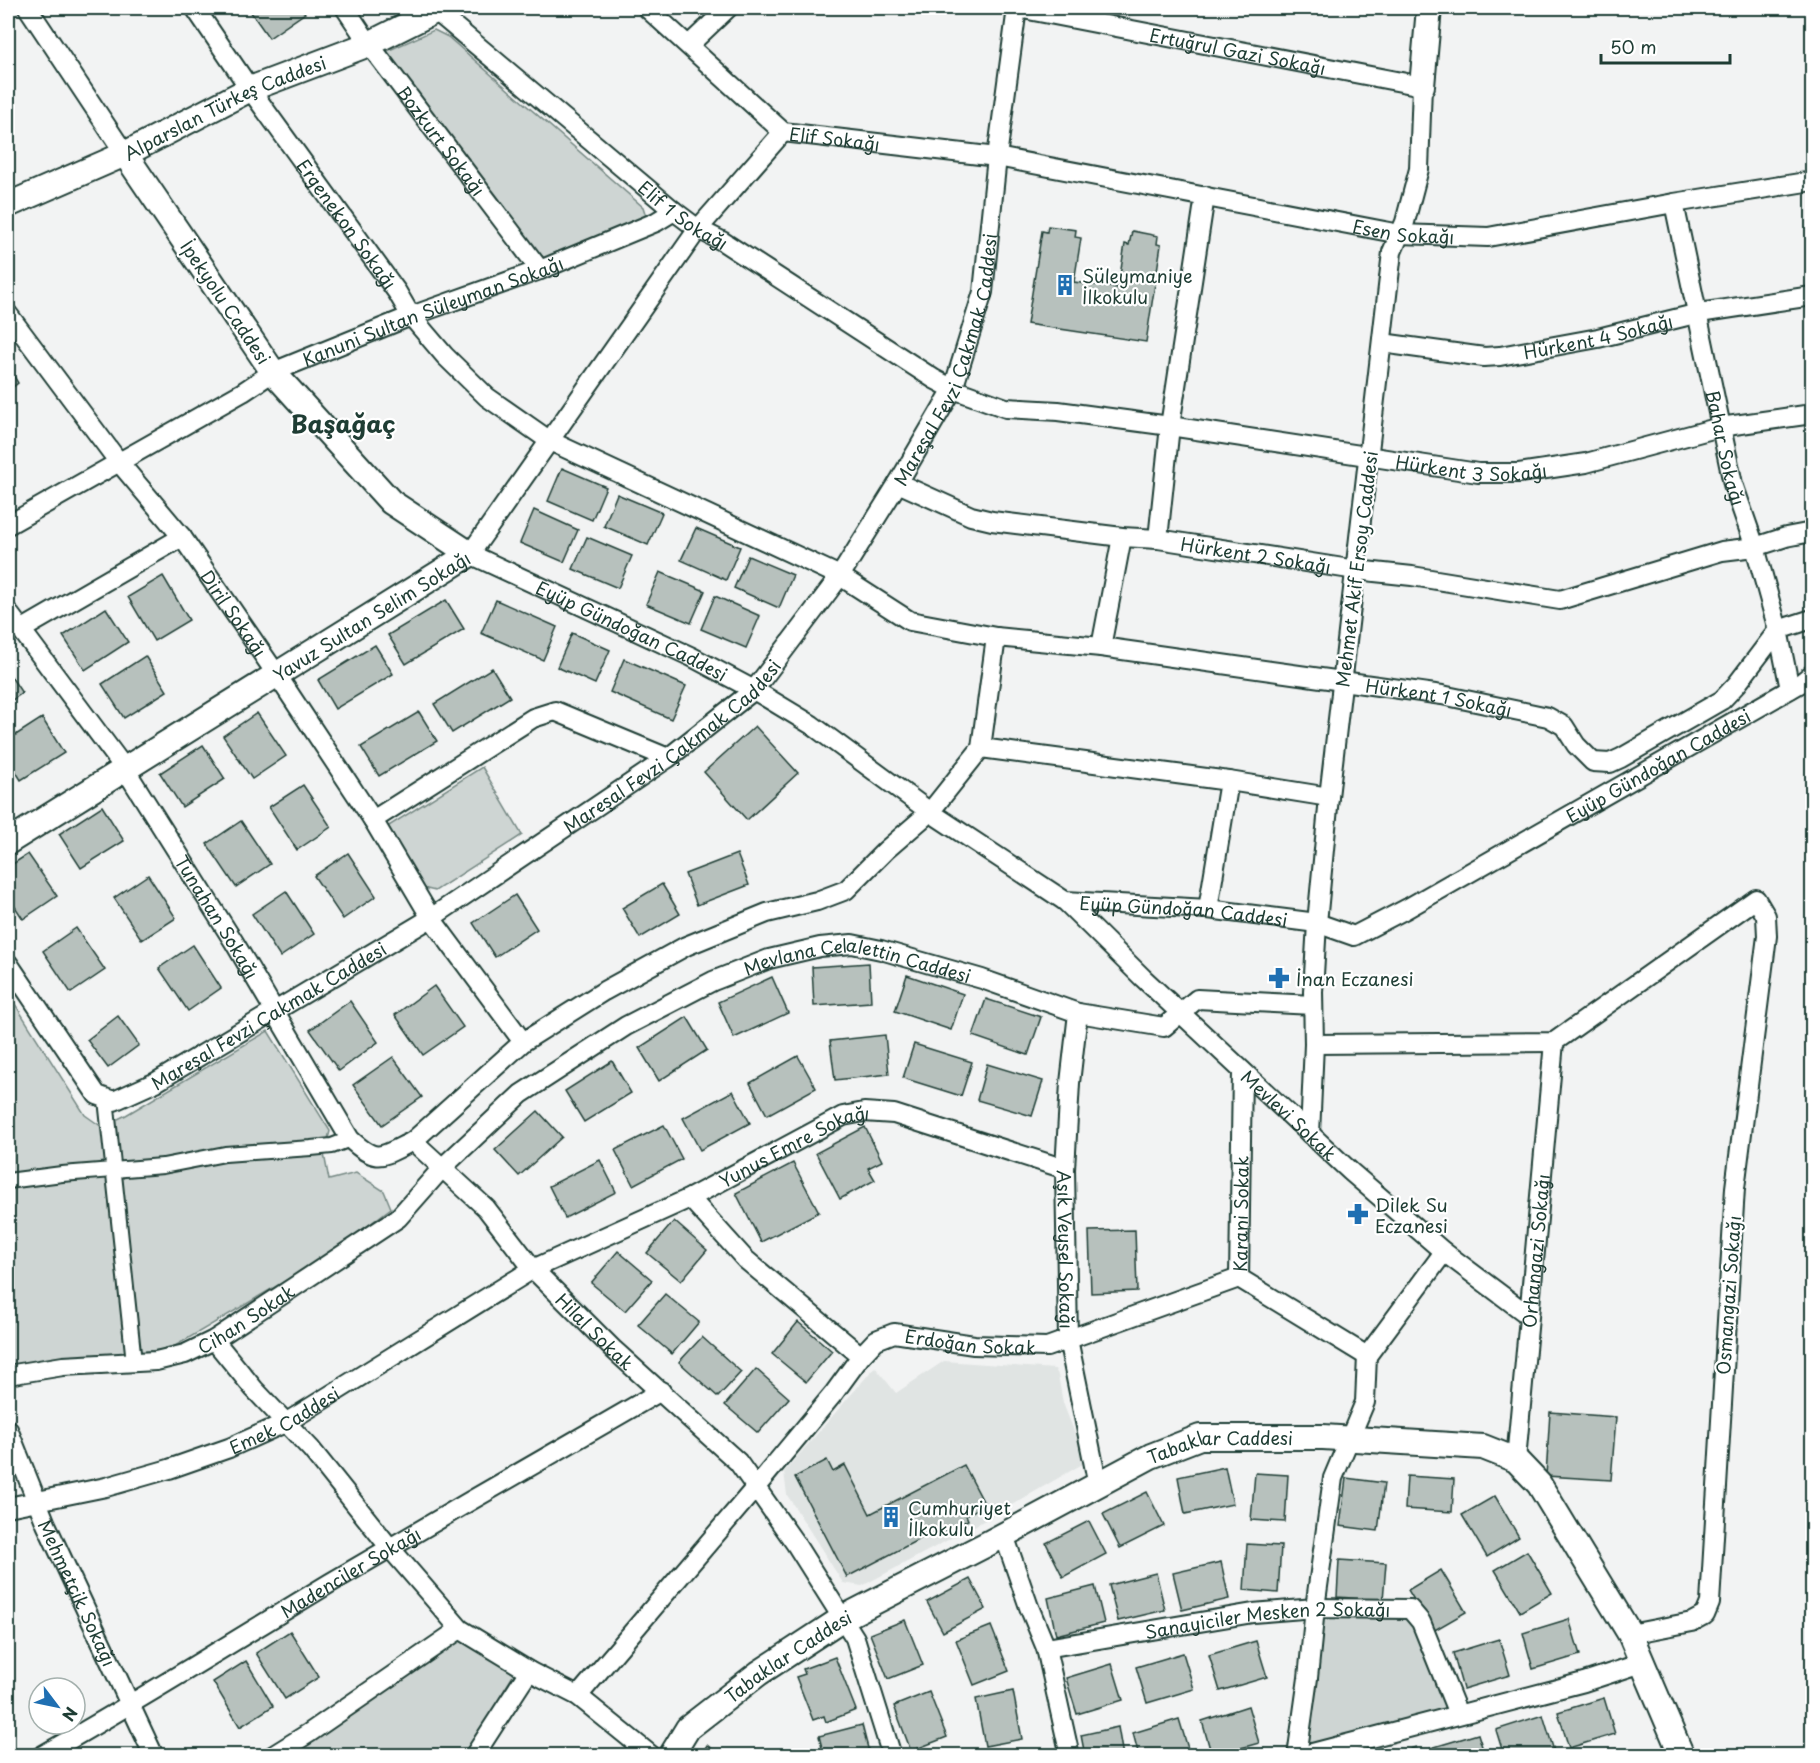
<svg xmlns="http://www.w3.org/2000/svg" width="1820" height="1763" viewBox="0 0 1820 1763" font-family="'Playpen Sans',sans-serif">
<rect width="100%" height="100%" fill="#f2f3f3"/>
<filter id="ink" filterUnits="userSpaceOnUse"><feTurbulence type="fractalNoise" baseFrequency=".0167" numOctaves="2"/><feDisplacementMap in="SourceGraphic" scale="12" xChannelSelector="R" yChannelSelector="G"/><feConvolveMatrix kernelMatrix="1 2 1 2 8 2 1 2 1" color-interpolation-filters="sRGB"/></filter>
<g filter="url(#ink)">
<path fill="#e0e4e3" d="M944 1361 1055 1369 1058 1375 1063 1403 1086 1462 989 1518 862 1586 843 1583 787 1495 784 1472 875 1367 896 1393Z"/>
<g fill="#ced5d3" stroke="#768984" stroke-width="1.5">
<path d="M434 30 448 37 643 207 646 216 643 224 550 262 535 255 385 52Z"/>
<path d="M482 767 522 835 435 891 423 888 384 829Z"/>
<path d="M8 993 85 1115 102 1127 126 1115 268 1031 330 1131 324 1154 329 1180 356 1173 384 1191 391 1208 329 1255 170 1349 8 1365Z"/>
<path d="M1320 1616 1340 1618H1411L1436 1675 1446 1711 1306 1748Z"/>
<path d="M460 1641 465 1642 517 1669 465 1755 292 1756 453 1644Z"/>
</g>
<g fill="#b7c1bd" stroke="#1f3d34" stroke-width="1.5">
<path d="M248 8H301L305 13 269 38Z"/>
<path d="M1048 226 1076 230 1075 237 1081 238 1074 282 1118 288 1125 244 1129 245 1132 231 1158 236 1157 244 1161 245 1146 342 1027 324 1042 231 1047 232Z"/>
<path d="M8 366 18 383 8 391Z"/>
<path d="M562 468 606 487 592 520 548 501Z"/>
<path d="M617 494 662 513 648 545 604 526Z"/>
<path d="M534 510 578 530 564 562 520 543Z"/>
<path d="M696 528 740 547 726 580 681 560Z"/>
<path d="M587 537 632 556 618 588 573 569Z"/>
<path d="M748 556 793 575 779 608 734 588Z"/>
<path d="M660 572 705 591 691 623 646 604Z"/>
<path d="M163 576 189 620 154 641 128 597Z"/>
<path d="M715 596 760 616 746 648 701 629Z"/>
<path d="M446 600 464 629 406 664 388 635Z"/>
<path d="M496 600 557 627 543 660 481 633Z"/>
<path d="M106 608 128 642 85 670 63 636Z"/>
<path d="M572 633 610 650 595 684 557 667Z"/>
<path d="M375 645 393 674 335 709 318 680Z"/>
<path d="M145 656 167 691 124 718 102 684Z"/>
<path d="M624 659 686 686 671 719 610 692Z"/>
<path d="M492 668 510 697 452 733 434 704Z"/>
<path d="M8 672 22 693 8 703Z"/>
<path d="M419 712 437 741 379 776 361 747Z"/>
<path d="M257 713 286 756 252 779 223 736Z"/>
<path d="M42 718 64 753 21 780 8 759V740Z"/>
<path d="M755 726 798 773 747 820 704 772Z"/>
<path d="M203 745 225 779 182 807 160 773Z"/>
<path d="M303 785 331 827 297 850 269 807Z"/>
<path d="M102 806 124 841 81 868 59 834Z"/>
<path d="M241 821 270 864 236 887 207 844Z"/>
<path d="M348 853 376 896 343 919 314 876Z"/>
<path d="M28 854 57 896 23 919 8 896V867Z"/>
<path d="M737 854 749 885 697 905 685 874Z"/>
<path d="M148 875 176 918 142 940 114 898Z"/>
<path d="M662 884 680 914 640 938 622 908Z"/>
<path d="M286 891 314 934 280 957 252 914Z"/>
<path d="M515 895 537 929 495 957 473 923Z"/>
<path d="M76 928 105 970 71 993 43 951Z"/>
<path d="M193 945 221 988 188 1011 159 968Z"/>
<path d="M869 963 871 1002 814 1006 812 967Z"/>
<path d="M907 975 963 994 951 1030 895 1011Z"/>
<path d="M772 977 788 1013 734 1038 718 1002Z"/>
<path d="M434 986 463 1027 423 1055 395 1015Z"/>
<path d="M986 999 1041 1017 1028 1055 973 1036Z"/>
<path d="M350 1001 378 1042 339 1071 310 1030Z"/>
<path d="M118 1016 139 1045 108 1068 87 1040Z"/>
<path d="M687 1017 707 1050 659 1081 639 1048Z"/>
<path d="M885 1035 889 1074 835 1080 830 1041Z"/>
<path d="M914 1044 972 1062 961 1096 903 1078Z"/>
<path d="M798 1056 816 1088 767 1115 750 1083Z"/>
<path d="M393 1057 422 1097 382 1125 353 1085Z"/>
<path d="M612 1061 631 1093 584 1122 565 1091Z"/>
<path d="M987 1064 1043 1081 1032 1116 977 1100Z"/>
<path d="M733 1091 750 1123 700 1150 683 1118Z"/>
<path d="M538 1111 562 1137 519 1176 495 1150Z"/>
<path d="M664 1125 682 1159 633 1185 615 1150Z"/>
<path d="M865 1127 882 1161 868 1168 875 1180 840 1199 816 1153Z"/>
<path d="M600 1160 616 1192 565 1218 549 1186Z"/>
<path d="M793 1163 819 1212 761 1242 736 1193Z"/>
<path d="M674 1221 707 1250 681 1281 647 1253Z"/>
<path d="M1135 1230 1137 1291 1091 1293 1089 1231Z"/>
<path d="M618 1251 652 1280 625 1311 591 1283Z"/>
<path d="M665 1294 699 1322 672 1354 638 1325Z"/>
<path d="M798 1322 832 1351 806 1382 772 1354Z"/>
<path d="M702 1337 741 1372 718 1397 679 1362Z"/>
<path d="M756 1369 789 1398 758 1433 725 1405Z"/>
<path d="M1550 1412 1616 1417 1611 1480 1546 1476Z"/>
<path d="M827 1460 833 1472 845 1465 870 1514 964 1465 985 1505 966 1515 968 1520 933 1538 931 1533 847 1577 795 1477Z"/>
<path d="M1225 1467 1233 1504 1185 1514 1178 1477Z"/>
<path d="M1255 1473 1288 1475 1285 1522 1251 1520Z"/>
<path d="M1407 1476 1454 1479 1452 1512 1405 1509Z"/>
<path d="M1346 1478 1384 1483 1378 1531 1340 1526Z"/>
<path d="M1147 1492 1164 1526 1120 1548 1103 1514Z"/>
<path d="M1495 1496 1519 1537 1487 1557 1462 1515Z"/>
<path d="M1089 1521 1106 1554 1063 1577 1046 1543Z"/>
<path d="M1247 1544 1281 1546 1278 1593 1244 1590Z"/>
<path d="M1527 1551 1552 1593 1520 1612 1495 1570Z"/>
<path d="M1339 1560 1386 1563 1383 1600 1337 1597Z"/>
<path d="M1221 1562 1229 1599 1182 1610 1173 1573Z"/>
<path d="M1441 1570 1466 1612 1433 1631 1408 1590Z"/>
<path d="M1156 1573 1165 1610 1118 1621 1109 1585Z"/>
<path d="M970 1579 986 1609 943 1632 927 1602Z"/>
<path d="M1095 1586 1104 1623 1056 1635 1048 1598Z"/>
<path d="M1569 1619 1580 1655 1533 1669 1523 1633Z"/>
<path d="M905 1620 923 1665 888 1679 870 1634Z"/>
<path d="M991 1626 1009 1671 974 1685 956 1640Z"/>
<path d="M290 1631 319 1677 285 1699 256 1653Z"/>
<path d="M1499 1639 1510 1675 1463 1689 1453 1653Z"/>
<path d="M1256 1641 1267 1677 1220 1691 1209 1655Z"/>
<path d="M1183 1653 1194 1689 1147 1703 1136 1667Z"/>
<path d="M835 1657 856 1710 826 1722 824 1716 813 1720 796 1677 805 1674 803 1669Z"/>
<path d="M246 1661 273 1706 240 1727 213 1682Z"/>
<path d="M1112 1664 1123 1700 1077 1714 1066 1678Z"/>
<path d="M1013 1691 1022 1739 985 1746 976 1699Z"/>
<path d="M929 1692 947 1737 911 1751 894 1706Z"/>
<path d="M1604 1698 1615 1734 1569 1748 1558 1712Z"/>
<path d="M1248 1706 1259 1743 1212 1756 1202 1721Z"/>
<path d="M1543 1715 1554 1751 1540 1756H1504L1496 1730Z"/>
<path d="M1179 1719 1190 1755 1139 1756 1133 1733Z"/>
<path d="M862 1725 870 1756H824L819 1736Z"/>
<path d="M1118 1727 1123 1756H1085L1081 1735Z"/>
<path d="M1478 1734 1485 1756H1434L1431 1748Z"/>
<path d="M707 1745 721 1756H700Z"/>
<path d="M1416 1747 1419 1756H1390Z"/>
</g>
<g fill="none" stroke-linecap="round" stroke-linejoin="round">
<defs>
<g id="pedestrian">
<path d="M106 1099 134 1362"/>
<path d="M8 1181 62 1174 163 1166 225 1154 311 1148 332 1146 350 1139"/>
</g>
<g id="minor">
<path d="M28 8 125 154"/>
<path id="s1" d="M195 8 250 89 397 292 411 316 445 356 487 397 550 441 840 576 910 621 996 637 1101 647 1442 695 1548 717 1564 726 1576 745 1593 762 1610 763 1621 758 1722 700 1737 684 1778 630 1812 619"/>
<path id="s2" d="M345 8 369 44 540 270"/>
<path id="s3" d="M647 8 783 132 997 157 1400 234 1488 237 1674 203 1812 181"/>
<path id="s4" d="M1018 8 1422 86 1419 169 1405 222 1392 252 1329 797 1317 923 1313 992 1314 1044 1310 1134"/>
<path id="s5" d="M436 11 674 211 698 229 722 241 934 379 953 389 1006 408 1058 411 1170 426 1478 473H1519L1586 463 1720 427 1812 414"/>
<path d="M689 45 728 8"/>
<path id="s6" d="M783 132 698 229 470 554 692 657 754 690 812 725 930 812 1065 901 1208 909 1317 923 1354 936 1406 909 1801 683 1812 674"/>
<path id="s7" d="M1674 203 1733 484 1755 547 1778 630 1790 689"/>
<path id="s8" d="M8 314 118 461 182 537 277 675 373 820 431 918 523 1042"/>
<path id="s9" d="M1382 343 1484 357 1500 356 1598 338 1699 313 1812 296"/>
<path id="s10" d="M898 483 971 516 992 521 1122 537 1158 539 1356 570 1412 576 1560 600 1722 551 1755 547 1786 537 1812 532"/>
<path id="s11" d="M8 525 243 392 273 372 411 316 540 270 656 222 674 211"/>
<path d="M1158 539 1170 426 1205 196"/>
<path id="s12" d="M8 612 125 769 234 942 350 1139C378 1165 382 1156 413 1141L486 1208 533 1269 614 1350 738 1462 795 1543 855 1638 892 1756"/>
<path d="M21 630 182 537"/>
<path d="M1101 647 1122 537"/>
<path d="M981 748 1229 781 1208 909"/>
<path d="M1229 781 1329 797"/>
<path d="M373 820 533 718 555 711 668 758"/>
<path id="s13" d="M1065 901 1143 978 1351 1172 1444 1252 1528 1315"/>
<path id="s14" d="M8 963 97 1095 114 1101 156 1082 431 918 668 758 754 690 840 576 898 483 953 389 983 292 997 157 1017 8"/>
<path id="s15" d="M1078 1013 1070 1083 1065 1169 1068 1339 1098 1485"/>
<path d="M1314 1044 1554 1042 1756 899 1766 916 1767 936 1735 1188 1710 1603 1705 1615 1692 1622 1630 1634"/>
<path d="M413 1141 523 1042 604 991 686 946 767 913 817 901 846 890 886 850 930 812 981 748 996 637"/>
<path d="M690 1198 745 1259 861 1356"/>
<path id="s16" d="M1239 1278 1242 1071"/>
<path d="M1239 1278 1367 1356"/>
<path d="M214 1340 254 1389 311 1449 390 1548 460 1629 529 1671 578 1696 652 1756"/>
<path id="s17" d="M8 1375 63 1366 156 1361 185 1354 214 1340 398 1218 443 1167 521 1094 626 1026 713 981 769 959 820 947 852 944 881 950 982 979 1078 1013 1164 1027 1197 999 1313 1005"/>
<path id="s18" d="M8 1429 46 1524 154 1756"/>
<path id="s19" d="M1516 1460 1554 1042"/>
<path id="s20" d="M8 1507 106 1487 169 1469 229 1448 287 1422 533 1269 690 1198 843 1116 864 1112 894 1114 1065 1169"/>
<path d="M1004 1535 1029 1607 1046 1648 1070 1756"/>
<path id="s21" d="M1046 1648 1253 1613 1315 1608 1410 1609 1421 1622 1458 1714"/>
<path id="s22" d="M578 1696 756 1487 834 1393 861 1356 876 1340 894 1333 974 1345 1047 1347 1239 1278"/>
<path id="s23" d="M41 1756C139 1701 234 1641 330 1583 440 1518 550 1455 661 1391"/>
<path d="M272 1756 309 1733 460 1629"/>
<path d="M474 1756 529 1671"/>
<path d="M1297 1756 1308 1678 1315 1608 1333 1478 1365 1402 1367 1356 1444 1252"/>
<path d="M1301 1756 1584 1682 1642 1663"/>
</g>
<g id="tertiary">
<path d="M1422 86 1429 8"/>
<path id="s24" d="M8 205 125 154 250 89 369 44 441 8"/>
<path id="s25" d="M8 842 470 554 391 502 273 372 125 154"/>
<path id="s26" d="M671 1756 688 1728 759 1673 843 1618 987 1544 1151 1456 1200 1437H1323L1483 1447 1516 1460 1539 1484 1630 1634 1682 1756"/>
</g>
</defs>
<use href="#pedestrian" stroke="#1f3d34" stroke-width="18"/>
<use href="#minor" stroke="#1f3d34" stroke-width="22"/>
<use href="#tertiary" stroke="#1f3d34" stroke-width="28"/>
<use href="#pedestrian" stroke="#fff" stroke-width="14"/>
<use href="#minor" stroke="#fff" stroke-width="18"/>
<use href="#tertiary" stroke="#fff" stroke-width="24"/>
</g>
</g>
<defs>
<symbol id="building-bare" viewBox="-9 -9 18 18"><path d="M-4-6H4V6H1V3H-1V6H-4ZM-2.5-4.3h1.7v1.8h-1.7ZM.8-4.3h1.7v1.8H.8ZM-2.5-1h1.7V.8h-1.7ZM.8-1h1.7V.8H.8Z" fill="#1f6fb2" stroke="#fff" stroke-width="2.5" paint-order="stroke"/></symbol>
<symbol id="pharmacy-bare" viewBox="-9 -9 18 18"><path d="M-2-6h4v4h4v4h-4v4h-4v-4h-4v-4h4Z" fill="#1f6fb2" stroke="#fff" stroke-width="2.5" paint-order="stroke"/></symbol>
</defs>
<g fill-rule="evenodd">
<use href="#building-bare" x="1050" y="270" width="30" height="30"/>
<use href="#pharmacy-bare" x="1264" y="963" width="30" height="30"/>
<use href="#pharmacy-bare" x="1343" y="1199" width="30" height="30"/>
<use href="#building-bare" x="876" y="1502" width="30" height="30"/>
</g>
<g text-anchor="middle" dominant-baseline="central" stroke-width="4.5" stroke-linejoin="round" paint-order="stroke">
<g font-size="18" fill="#1f3d34" stroke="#fff">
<text stroke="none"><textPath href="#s4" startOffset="224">Ertuğrul Gazi Sokağı</textPath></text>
<text stroke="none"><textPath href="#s24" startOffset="238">Alparslan Türkeş Caddesi</textPath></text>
<text stroke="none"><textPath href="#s3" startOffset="236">Elif Sokağı</textPath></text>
<text stroke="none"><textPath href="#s2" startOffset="164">Bozkurt Sokağı</textPath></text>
<text stroke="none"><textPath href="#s5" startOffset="321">Elif 1 Sokağı</textPath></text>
<text stroke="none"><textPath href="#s1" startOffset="264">Ergenekon Sokağı</textPath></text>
<text stroke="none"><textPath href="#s3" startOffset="813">Esen Sokağı</textPath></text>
<text transform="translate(226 302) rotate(56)">İpekyolu Caddesi</text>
<text stroke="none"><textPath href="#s11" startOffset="477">Kanuni Sultan Süleyman Sokağı</textPath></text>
<text stroke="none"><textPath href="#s9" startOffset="219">Hürkent 4 Sokağı</textPath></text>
<text stroke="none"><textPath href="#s14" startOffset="1326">Mareşal Fevzi Çakmak Caddesi</textPath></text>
<text stroke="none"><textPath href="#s7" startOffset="250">Bahar Sokağı</textPath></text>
<text stroke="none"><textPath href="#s5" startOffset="1168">Hürkent 3 Sokağı</textPath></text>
<text stroke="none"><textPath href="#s10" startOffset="368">Hürkent 2 Sokağı</textPath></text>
<text transform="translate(1356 569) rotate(-83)">Mehmet Akif Ersoy Caddesi</text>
<text stroke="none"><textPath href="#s8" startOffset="375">Diril Sokağı</textPath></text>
<text stroke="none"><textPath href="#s25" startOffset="428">Yavuz Sultan Selim Sokağı</textPath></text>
<text stroke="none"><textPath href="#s6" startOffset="705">Eyüp Gündoğan Caddesi</textPath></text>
<text stroke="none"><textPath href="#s1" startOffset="1502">Hürkent 1 Sokağı</textPath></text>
<text stroke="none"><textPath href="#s14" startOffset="840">Mareşal Fevzi Çakmak Caddesi</textPath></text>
<text stroke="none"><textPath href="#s6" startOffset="1858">Eyüp Gündoğan Caddesi</textPath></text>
<text stroke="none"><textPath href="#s6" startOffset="1336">Eyüp Gündoğan Caddesi</textPath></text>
<text stroke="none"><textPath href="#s12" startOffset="370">Tunahan Sokağı</textPath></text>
<text stroke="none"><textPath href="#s17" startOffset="980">Mevlana Celalettin Caddesi</textPath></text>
<text stroke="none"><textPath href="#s14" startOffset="354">Mareşal Fevzi Çakmak Caddesi</textPath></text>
<text stroke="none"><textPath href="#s13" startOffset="310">Mevlevi Sokak</textPath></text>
<text stroke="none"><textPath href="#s20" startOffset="872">Yunus Emre Sokağı</textPath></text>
<text stroke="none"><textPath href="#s16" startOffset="64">Karani Sokak</textPath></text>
<text stroke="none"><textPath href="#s15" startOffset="237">Aşık Veysel Sokağı</textPath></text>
<text stroke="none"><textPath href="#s19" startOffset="210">Orhangazi Sokağı</textPath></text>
<text transform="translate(1728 1295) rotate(-86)">Osmangazi Sokağı</text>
<text stroke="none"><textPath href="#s17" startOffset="249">Cihan Sokak</textPath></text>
<text stroke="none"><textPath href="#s12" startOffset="964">Hilal Sokak</textPath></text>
<text stroke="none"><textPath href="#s22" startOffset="561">Erdoğan Sokak</textPath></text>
<text stroke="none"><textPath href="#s20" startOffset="291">Emek Caddesi</textPath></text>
<text stroke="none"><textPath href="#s26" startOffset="642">Tabaklar Caddesi</textPath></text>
<text stroke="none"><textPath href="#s23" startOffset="360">Madenciler Sokağı</textPath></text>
<text stroke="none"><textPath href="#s18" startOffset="178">Mehmetçik Sokağı</textPath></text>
<text stroke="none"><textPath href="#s21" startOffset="224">Sanayiciler Mesken 2 Sokağı</textPath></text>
<text stroke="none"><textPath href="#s26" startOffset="156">Tabaklar Caddesi</textPath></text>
</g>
<g font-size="18" fill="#1f3d34" stroke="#fff" text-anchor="start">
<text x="1082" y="275">Süleymaniye<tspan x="1082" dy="21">İlkokulu</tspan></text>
<text x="1296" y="978">İnan Eczanesi</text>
<text x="1375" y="1204">Dilek Su<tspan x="1375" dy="21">Eczanesi</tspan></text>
<text x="908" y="1507">Cumhuriyet<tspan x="908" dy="21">İlkokulu</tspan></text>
</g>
<g font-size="24" font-weight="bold" fill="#1f3d34" stroke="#fff">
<text x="343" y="423">Başağaç</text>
</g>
</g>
<rect width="1820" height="1763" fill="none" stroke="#fff" stroke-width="30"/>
<rect x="15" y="15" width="1790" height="1733" fill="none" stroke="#1f3d34" stroke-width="2" filter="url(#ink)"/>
<g transform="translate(57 1706) rotate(122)"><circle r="28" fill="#ffffff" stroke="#a5b1ae" stroke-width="1.5"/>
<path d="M0-4.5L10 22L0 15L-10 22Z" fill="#1f6fb2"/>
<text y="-9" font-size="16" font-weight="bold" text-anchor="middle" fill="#1f3d34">N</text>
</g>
<path d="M1601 54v9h129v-9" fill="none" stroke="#1f3d34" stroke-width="3"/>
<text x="1610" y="54" font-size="18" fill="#1f3d34" stroke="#ffffff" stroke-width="4.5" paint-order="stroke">50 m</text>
</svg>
